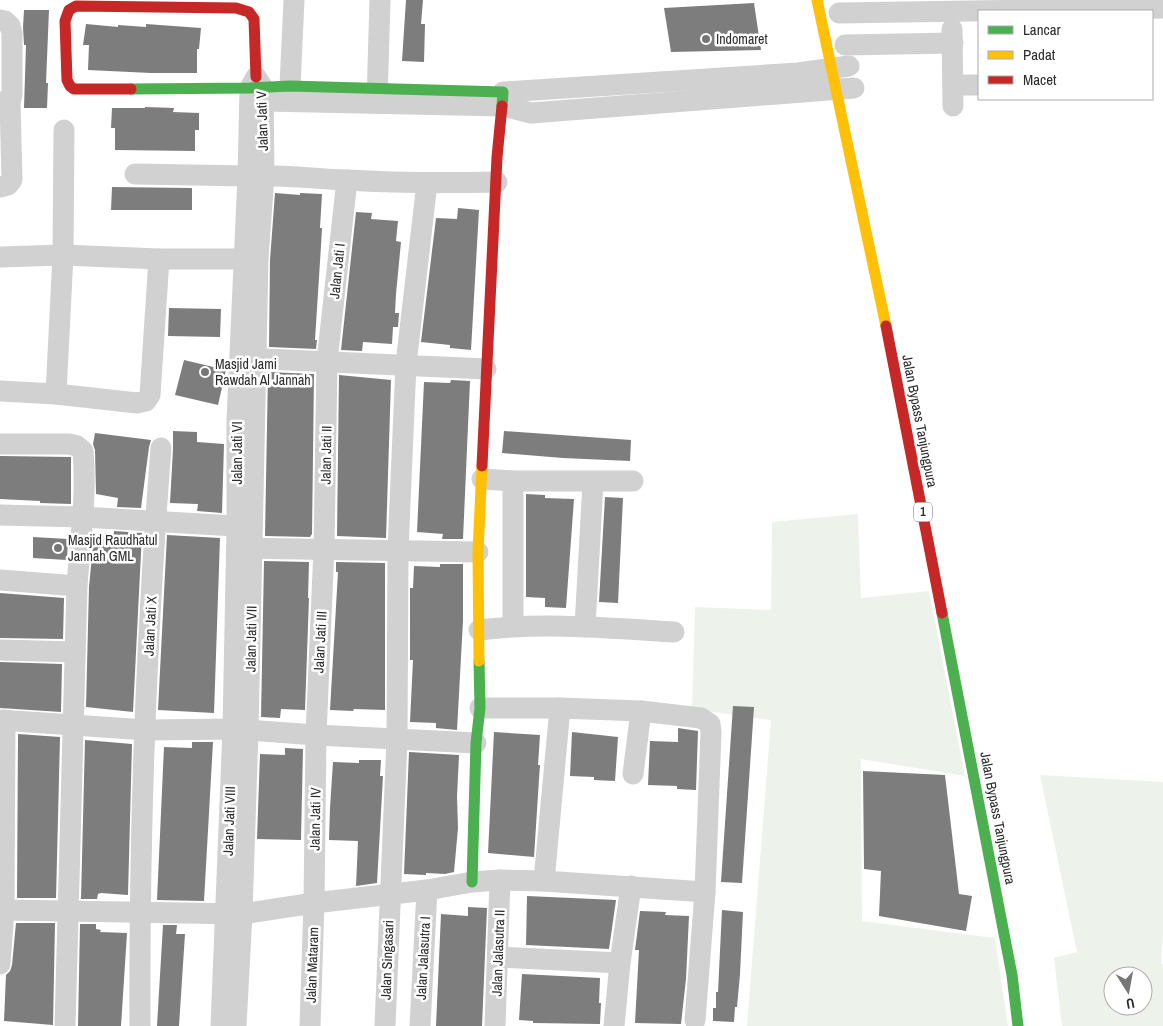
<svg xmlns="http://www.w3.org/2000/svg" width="1163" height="1026" viewBox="0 0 1163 1026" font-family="'Archivo Narrow',sans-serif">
<rect width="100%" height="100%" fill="#fff"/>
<g fill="#edf3ea" fill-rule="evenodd">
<path d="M858 514 861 598 929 591 965 776 861 759 862 921 995 938 1008 1026H747L771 720 692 709 695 607 771 610 772 522Z"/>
<path d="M1040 775 1163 782V934L1161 964H1163V1026H1062L1054 958 1077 952ZM1113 976H1143V1006H1113Z"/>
</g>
<g fill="#7d7d7d">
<path d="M406 0H423L421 24H425L424 62 402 61Z"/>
<path d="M754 3 761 50 671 52 664 8Z"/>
<path d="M24 10H49L46 83H48L47 108H24L26 45H24L23 27Z"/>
<path d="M86 24 118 27V25L146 27V24L201 28 199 49H197V73H151L88 70 89 45H83Z"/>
<path d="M145 107 174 108 173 112 199 113V130H195V151L115 150V128H111L112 108H145Z"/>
<path d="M112 187 192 188V210H111Z"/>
<path d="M275 193 300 195V193L322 194 320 228H322L321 246 315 340H317L316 349 269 347 270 260Z"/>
<path d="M458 208 479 210 471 350 450 348V345L421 342 436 218 457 219Z"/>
<path d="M356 212 372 213 371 219 398 221 396 241 401 242 396 294 395 313H399L398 327H393L392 344 363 342 362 351 341 350Z"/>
<path d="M169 308 221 309 220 337 168 336Z"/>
<path d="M184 360 226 370 218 405 175 395Z"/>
<path d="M268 372 314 374 312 534 310 537 265 536Z"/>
<path d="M339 375 391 380 386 538 337 536Z"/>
<path d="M451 380 470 381 463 539H442L443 534 417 532 424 382 450 383Z"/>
<path d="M173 431 197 432V442L224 444 222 513 197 511 198 504 170 503 173 449Z"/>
<path d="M504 431 631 440 630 461 563 458 502 453Z"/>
<path d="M95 433 151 440 149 447 141 508 117 507 118 498 96 494 95 450 93 444Z"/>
<path d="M0 456 71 457V504L40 503V501L0 499Z"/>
<path d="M526 494 545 495V498L574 499 566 608 545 607V598L526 597Z"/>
<path d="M605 497 623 498 618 603 599 602Z"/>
<path d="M114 531 142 533 133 712 86 707 89 587 94 535 113 538Z"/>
<path d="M167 535 220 538 214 713 158 710Z"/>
<path d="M33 537 68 539 67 560 33 558Z"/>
<path d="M264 561 309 562 308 598H309L305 710 281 709 280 718 261 717Z"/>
<path d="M336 562 385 563V710L354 709 353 711 330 710 338 572H336Z"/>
<path d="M440 564H463V621L457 730 436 728V723L410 722 413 660H410V588H413L414 566 440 567Z"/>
<path d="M0 593 64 598 63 639 0 638Z"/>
<path d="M0 662 62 664 61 712 0 708Z"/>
<path d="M733 706 754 707 742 883 721 882Z"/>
<path d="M678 728 698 731 696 790 677 789V786L648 785 650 741 678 742Z"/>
<path d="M494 732 540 735 538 765H540L539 779 534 857 488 853Z"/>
<path d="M572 732 618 737 615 781 594 780V777L570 776Z"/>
<path d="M18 734 60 737 56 898H17Z"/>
<path d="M85 740 132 744 128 895 101 893 98 894 97 899H81Z"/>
<path d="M192 742H213L204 901 157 900 164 747 192 748Z"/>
<path d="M285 748 303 749 301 840 257 839 260 754 285 755Z"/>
<path d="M409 752 459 755 457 797 458 828 454 872 445 874 426 873V875L404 874Z"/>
<path d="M359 760H381L380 776H383L377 883 356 886 358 841 329 840 330 808 333 762 359 763Z"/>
<path d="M863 771 945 775 959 894 972 896 966 931 879 916 881 871 864 869Z"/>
<path d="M527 896 616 900 609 949 526 945Z"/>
<path d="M468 907 487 908 482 1026H436L441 914 468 916Z"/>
<path d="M722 910 743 912 740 974 737 1007H735L734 1022 713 1021V1008H716V992H718Z"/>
<path d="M640 911 666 912 665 915 689 916 686 979 681 1024 635 1023 639 950H635Z"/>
<path d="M16 923H55L53 1025 4 1021 6 975 10 971 12 965Z"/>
<path d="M80 924H96V929L101 930 100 932 127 933 121 1026H78Z"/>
<path d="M163 925H177L176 934H185L179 1026H157Z"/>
<path d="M522 974 600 978 599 1003H601L600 1024 533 1023V1021L519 1020Z"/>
</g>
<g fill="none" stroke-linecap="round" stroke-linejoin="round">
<g stroke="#d1d1d1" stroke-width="21">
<path d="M839 13 1163 8"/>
<path d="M0 20 5 21 10 26 12 33V95L10 101 0 102"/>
<path d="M952 29 953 106"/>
<path d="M845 45 953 43"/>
<path d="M953 85H979"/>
<path d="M290 86 294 0"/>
<path d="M503 92 798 73 849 66"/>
<path d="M264 101 503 106 531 113 854 88"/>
<path d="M377 102 380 0"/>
<path d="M135 174 248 176C281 174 314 179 347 180 397 183 447 183 497 182"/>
<path d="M0 187 8 185 12 180 10 101"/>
<path d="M0 257 63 255 159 259H258"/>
<path d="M245 358 486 369"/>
<path d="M0 391 56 394 137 403 146 401 150 395 159 259"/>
<path d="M56 394 63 255 64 130"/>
<path d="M0 444H69L77 446 83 451C87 495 80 541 77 586L65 1026"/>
<path d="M482 479 513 481H633"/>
<path d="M0 515 82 517 252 527"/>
<path d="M238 548 478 552"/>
<path d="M0 580 77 586"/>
<path d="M513 626V481"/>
<path d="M585 627 593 482"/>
<path d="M479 630C544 622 609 628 674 632"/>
<path d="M0 650 75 652"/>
<path d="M480 708H560L641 711 701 718 710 724 711 732 705 892 695 1020"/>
<path d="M0 720 146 730 233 729 316 735 476 743"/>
<path d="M633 774 641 711"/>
<path d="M544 881 560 708"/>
<path d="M4 910 242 914 314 903 427 890 472 882 500 880 544 881 705 892"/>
<path d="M499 957 620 963"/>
<path d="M0 964 4 910 5 720"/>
<path d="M140 1026C139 834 146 640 161 448"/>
<path d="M221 1026 233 729 237 527V420L248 176 250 88 256 77 263 88 264 175 258 259 248 731 242 914 236 1026"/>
<path d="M310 1026 314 903 316 735 324 548 327 361 347 180"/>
<path d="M385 1026 397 740 398 550 406 364 427 183"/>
<path d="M420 1026 427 890"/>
<path d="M495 1026 500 880"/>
<path d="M614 1026 620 963 631 886"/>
</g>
<g stroke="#4caf50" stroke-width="11">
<path d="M131 89 250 88 290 86 503 92 502 106"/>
<path d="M942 613 1012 975 1018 1026"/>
<path d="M472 882 476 743 480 708 479 661"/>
</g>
<g stroke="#ffc107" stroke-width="11">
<path d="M817 0 886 326"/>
<path d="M479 661 478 552 482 466"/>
</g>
<g stroke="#c62828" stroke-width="11">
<path d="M131 89H74L70 86 67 80 65 21 69 10 76 6 236 8 249 12 254 19 256 77"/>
<path d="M886 326 942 613"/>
<path d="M482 466 497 157 502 106"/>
</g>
</g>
<g fill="#767676" stroke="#fff" stroke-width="2">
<circle cx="706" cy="39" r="5"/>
<circle cx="205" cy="372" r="5"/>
<circle cx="58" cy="548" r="5"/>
</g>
<g text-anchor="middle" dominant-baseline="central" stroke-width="5" stroke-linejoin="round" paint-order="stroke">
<rect fill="#fff" stroke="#6b6b6b" stroke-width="1" x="914" y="502.5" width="18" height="19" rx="4"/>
<g font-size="12" font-weight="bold" fill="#2c2c2c">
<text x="923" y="512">1</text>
</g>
<g font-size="14" fill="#2c2c2c" stroke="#fff" text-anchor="start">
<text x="716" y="39">Indomaret</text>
<text x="215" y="364">Masjid Jami<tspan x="215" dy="16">Rawdah Al Jannah</tspan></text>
<text x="68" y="540">Masjid Raudhatul<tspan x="68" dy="16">Jannah GML</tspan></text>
</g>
<g font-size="14" fill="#2c2c2c" stroke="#fff">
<text transform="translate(262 121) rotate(-92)">Jalan Jati V</text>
<text transform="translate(337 271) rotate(-84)">Jalan Jati I</text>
<text transform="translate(920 421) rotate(79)">Jalan Bypass Tanjungpura</text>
<text transform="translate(237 453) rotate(-90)">Jalan Jati VI</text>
<text transform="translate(326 455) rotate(-89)">Jalan Jati II</text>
<text transform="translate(150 626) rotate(-87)">Jalan Jati X</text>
<text transform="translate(251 639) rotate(-89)">Jalan Jati VII</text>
<text transform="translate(320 642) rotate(-87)">Jalan Jati III</text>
<text transform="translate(998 818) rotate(79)">Jalan Bypass Tanjungpura</text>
<text transform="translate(315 819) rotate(-89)">Jalan Jati IV</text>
<text transform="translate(229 821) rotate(-88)">Jalan Jati VIII</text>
<text transform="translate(498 953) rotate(-88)">Jalan Jalasutra II</text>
<text transform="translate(423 958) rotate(-87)">Jalan Jalasutra I</text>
<text transform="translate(387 960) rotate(-88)">Jalan Singasari</text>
<text transform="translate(312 965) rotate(-88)">Jalan Mataram</text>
</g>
</g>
<rect x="978" y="10" width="175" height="90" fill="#ffffff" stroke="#ababab"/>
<rect x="988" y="26" width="25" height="8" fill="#4caf50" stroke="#ababab"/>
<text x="1023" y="35" font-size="15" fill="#2c2c2c">Lancar</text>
<rect x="988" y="51" width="25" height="8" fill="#ffc107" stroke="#ababab"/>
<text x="1023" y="60" font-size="15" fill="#2c2c2c">Padat</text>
<rect x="988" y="76" width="25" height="8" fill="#c62828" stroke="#ababab"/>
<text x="1023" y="85" font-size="15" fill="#2c2c2c">Macet</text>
<g transform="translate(1128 991) rotate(169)"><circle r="24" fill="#ffffff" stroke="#ababab"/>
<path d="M0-4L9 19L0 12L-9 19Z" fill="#767676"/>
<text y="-8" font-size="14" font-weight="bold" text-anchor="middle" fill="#2c2c2c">U</text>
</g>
</svg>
